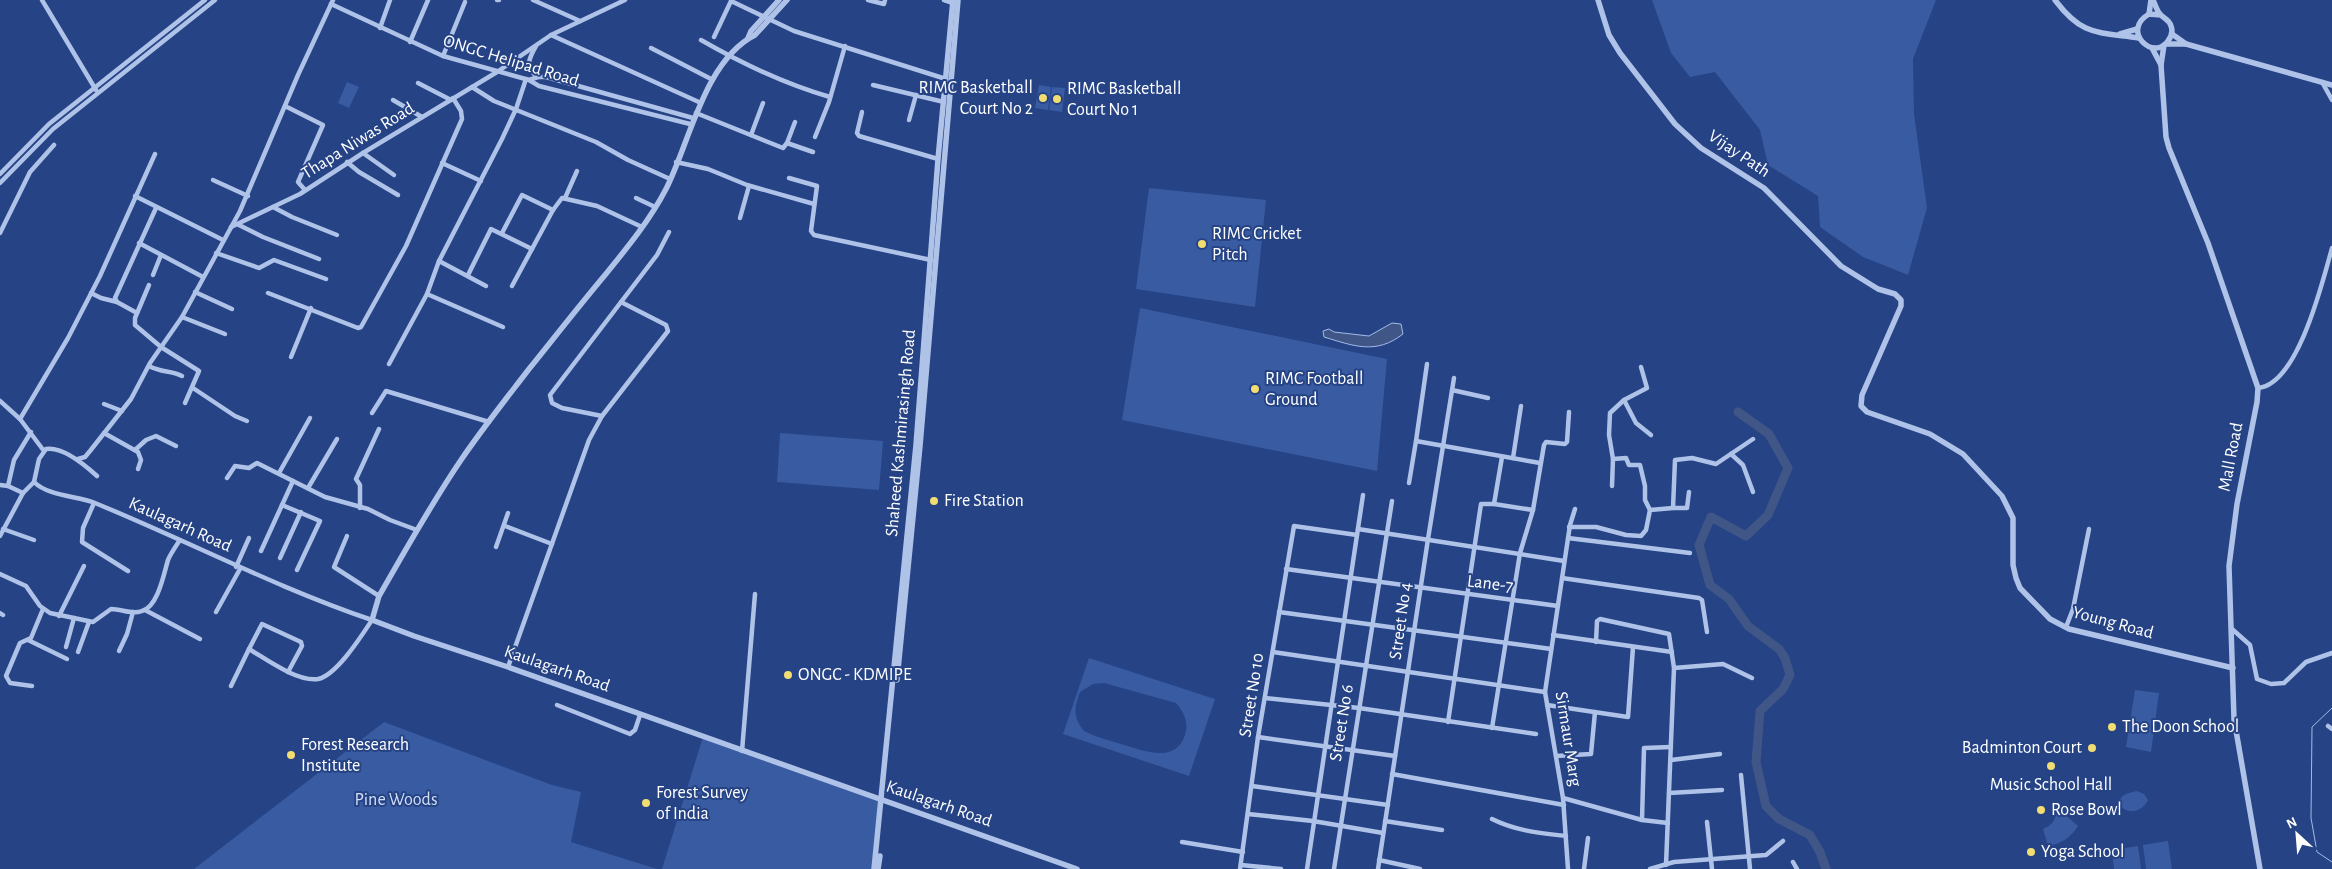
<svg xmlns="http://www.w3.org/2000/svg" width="2332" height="869" viewBox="0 0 2332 869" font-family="'Alegreya Sans',sans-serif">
<rect width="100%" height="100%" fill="#254385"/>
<g fill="#395ba2" fill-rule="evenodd">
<path d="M1652 0H1936L1913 59 1914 114 1927 208 1908 275 1863 257 1820 227 1818 196 1768 165 1760 130 1715 72 1690 77 1671 53Z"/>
<path d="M347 82 359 87 349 108 338 103Z"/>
<path d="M1039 85 1051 87 1048 110 1035 108Z"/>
<path d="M1052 87 1065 88 1062 112 1049 110Z"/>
<path d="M1149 188 1266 200 1255 307 1136 289Z"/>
<path d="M1140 308 1387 359 1377 471 1122 420Z"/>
<path d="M780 433 883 441 879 490 777 482Z"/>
<path d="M1089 658 1215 699 1189 776 1063 734ZM1104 683 1176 703C1184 712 1189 723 1185 735 1175 765 1142 750 1121 744 1108 740 1096 737 1084 731 1073 718 1074 707 1080 692L1093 684Z"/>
<path d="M2135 690 2159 693 2151 752 2126 747Z"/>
<path d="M384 722 552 785 581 792 571 842 657 869H194Z"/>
<path d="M703 737 881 800 872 869H662Z"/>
<path d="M2137 791 2144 794 2148 800C2142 813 2127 815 2118 804 2121 794 2128 793 2137 791Z"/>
<path d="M2056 807 2078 826C2071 837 2061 844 2048 846L2043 829C2053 825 2057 818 2056 807Z"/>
<path d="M2168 841 2172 869H2146L2143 845Z"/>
<path d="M2138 846 2141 869H2114L2112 850Z"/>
</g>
<path fill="#405686" stroke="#a3bbe9" d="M1392 323 1401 324 1403 334C1376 355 1354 346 1324 337L1323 331 1329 329 1334 332 1369 336Z"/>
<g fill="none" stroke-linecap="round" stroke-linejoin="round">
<path stroke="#a3bbe9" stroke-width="1" d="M2332 708 2312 727 2311 818 2317 852 2332 862"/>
<path stroke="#405686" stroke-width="9" d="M1738 412 1769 434 1788 468 1768 515 1746 536 1711 517 1699 545 1710 585 1729 599 1748 626 1779 649 1785 658 1790 675 1783 689 1760 711 1756 762 1766 806 1779 819 1810 835 1820 852 1826 869"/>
<g stroke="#afc2e8" stroke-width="4.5">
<path d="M42 0 96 90"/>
<path d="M497 0H499"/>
<path d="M533 0 580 21"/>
<path d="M868 0 884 4 885 0"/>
<path d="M944 0 953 3"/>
<path d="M331 4 443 56 529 80 539 86 690 124"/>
<path d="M380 28 390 0"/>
<path d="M551 35 701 103"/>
<path d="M714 37 731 1 794 31 946 79"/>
<path d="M701 40C741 63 785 84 830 97"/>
<path d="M410 42 428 0"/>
<path d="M536 46C529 58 524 68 538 77"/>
<path d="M651 48 713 80"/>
<path d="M443 56 465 2"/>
<path d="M529 80 538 77H546L693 118"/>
<path d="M2322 82 2332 100"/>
<path d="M418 83 451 100"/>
<path d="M873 85 944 102"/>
<path d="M472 87 494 101 596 142 628 160 670 179"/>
<path d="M393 100 422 117"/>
<path d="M285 106 323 125 298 182 305 190"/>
<path d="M862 112 857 133 859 136 938 159"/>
<path d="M696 113 783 148 787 143 795 122"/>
<path d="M909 120 916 95"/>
<path d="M751 135 763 103"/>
<path d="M815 137 829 102 845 46"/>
<path d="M787 143 813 152"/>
<path d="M363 153 394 175"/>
<path d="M347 162 359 172 398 195"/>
<path d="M676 162 708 169 747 185 814 204"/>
<path d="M442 163 481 181"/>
<path d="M0 174 49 124 205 0"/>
<path d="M789 178 817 186 811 231 814 235 931 260"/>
<path d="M213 180 248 196"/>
<path d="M0 183 53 129 215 0"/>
<path d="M135 196 223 240"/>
<path d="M565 198 577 171"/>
<path d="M636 198 655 207"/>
<path d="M273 207 292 217 337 235"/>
<path d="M740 218 749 186"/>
<path d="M239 225 263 237 319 259"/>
<path d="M231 227 300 194 363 153 497 72 551 35 625 0"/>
<path d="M0 233 30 172 54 145"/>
<path d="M502 233 522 195 553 210"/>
<path d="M139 243 203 277"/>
<path d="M216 253 259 268 274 260 326 279"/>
<path d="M439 261 486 286"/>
<path d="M153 275 161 255"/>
<path d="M468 275 491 229 532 249"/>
<path d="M149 285 135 318V325L161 347 199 371 185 403"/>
<path d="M512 286 553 210 562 198 597 206 642 227"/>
<path d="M195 292 232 309"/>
<path d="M91 293 101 298 117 302"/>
<path d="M268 293 358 328 361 327 406 246 462 119 461 111 453 98"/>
<path d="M427 294 503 327"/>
<path d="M137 313 117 302 115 298 156 208"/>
<path d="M182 317 225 334"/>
<path d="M291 357 311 308"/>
<path d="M389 364 427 294 439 261 502 139 516 109 526 79"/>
<path d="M149 366C162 373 170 370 182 376"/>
<path d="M193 388 235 416 247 421"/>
<path d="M2258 388C2298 385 2323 280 2332 248"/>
<path d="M1452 390 1488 398"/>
<path d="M1624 400 1636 423 1651 435"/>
<path d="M0 401 20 419 44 451"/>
<path d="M104 404 122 411"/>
<path d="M372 413 386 391 489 422"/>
<path d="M602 416 562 408 552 403 550 395 657 255 669 232"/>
<path d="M20 419 68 338 100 276 155 154"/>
<path d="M104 433 138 452 141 460 138 469"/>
<path d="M1416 441 1427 364"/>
<path d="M135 450 146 440 156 436 176 446"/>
<path d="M1731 454 1743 465 1753 492"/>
<path d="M1513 458 1521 406"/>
<path d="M78 459 85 457 90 451 131 399 150 363 182 317 240 211 298 75 333 0"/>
<path d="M1613 459 1609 435 1610 413 1624 400 1647 388 1641 367"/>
<path d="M279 473 310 418"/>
<path d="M227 478 235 466 249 468 257 463 325 497 368 509 390 520 417 530"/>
<path d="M34 482C48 496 77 496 95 503 188 541 277 588 372 620 362 635 337 675 318 679 297 682 266 659 249 649L231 686"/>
<path d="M1409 483 1416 441 1540 463"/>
<path d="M0 485 8 486 23 493"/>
<path d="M8 486 14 460 31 432"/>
<path d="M1612 486 1613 459 1626 458 1629 465H1640L1645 486V500L1650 510"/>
<path d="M308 488 337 439"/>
<path d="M94 503 83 528 82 542 128 571"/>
<path d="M1494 504 1533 510"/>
<path d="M282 505 320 521 297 570"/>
<path d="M360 508V485L356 479 379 429"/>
<path d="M1673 508H1687L1689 492"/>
<path d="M505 526 552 544"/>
<path d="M1569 527H1596L1626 535 1641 536 1646 530 1650 510 1673 508 1675 460 1692 458 1716 464 1753 439"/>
<path d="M3 529 34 540"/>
<path d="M1358 529 1564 561"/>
<path d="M0 536 23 493 34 482 39 459 46 449C63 446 85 465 97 476"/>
<path d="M347 536 334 567 379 596"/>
<path d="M1568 538 1690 553"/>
<path d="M496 547 508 513"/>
<path d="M261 551 293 481"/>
<path d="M280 558 301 512"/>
<path d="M236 567 249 538"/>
<path d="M1286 569 1558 606"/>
<path d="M0 574 26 586 40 606 50 613 93 622 111 609C122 609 132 615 142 611 158 607 164 573 168 560 171 553 176 546 180 540"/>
<path d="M1562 578 1699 598 1702 600 1707 632"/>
<path d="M145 610 200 639"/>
<path d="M216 612 240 569"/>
<path d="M1279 612 1551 649"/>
<path d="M0 613 3 615"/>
<path d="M59 616 84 566"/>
<path d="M2066 627 2073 609 2089 529"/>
<path d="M2232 629 2250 645 2257 679 2271 684 2284 683 2306 662 2332 653"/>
<path d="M1553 635 1672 652"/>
<path d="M28 640 67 659"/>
<path d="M1596 642 1597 621 1600 619 1669 634 1674 668 1666 865"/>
<path d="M66 647 74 618"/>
<path d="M249 649 262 624 301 642 302 646 288 672"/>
<path d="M119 651 127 634 133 612"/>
<path d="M78 652 89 622"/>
<path d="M1273 652 1545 692"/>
<path d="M508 667 589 440 602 416 668 331 666 325 621 302"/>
<path d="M1674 668 1723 664 1752 678"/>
<path d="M32 686 10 683 6 676 20 643 31 638 43 609"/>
<path d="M1265 698 1359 708 1536 734"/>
<path d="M557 705 630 734 635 730 640 715"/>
<path d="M1547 705 1628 717 1633 647"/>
<path d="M1448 722 1481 504H1494L1502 457"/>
<path d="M2328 726 2332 729"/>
<path d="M1492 728 1520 553 1533 510 1544 445 1546 442 1565 444 1567 442 1569 412"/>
<path d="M1258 737 1395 756"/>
<path d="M742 751 755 594"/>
<path d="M1556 756 1591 754 1595 712"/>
<path d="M1671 760 1720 754"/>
<path d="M1392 774 1564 805"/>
<path d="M1741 775 1750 869"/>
<path d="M1252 786 1388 805"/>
<path d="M1669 793 1722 790"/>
<path d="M1563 798 1642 820 1668 823"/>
<path d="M1248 814 1313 821 1383 833"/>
<path d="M1492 819C1516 831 1540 833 1566 836"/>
<path d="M1642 820 1644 748 1671 747"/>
<path d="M1385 821 1442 830"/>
<path d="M1707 822 1712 869"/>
<path d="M1182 842 1243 852"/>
<path d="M1379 860 1420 869"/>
<path d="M1793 862 1797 869"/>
<path d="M1241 865 1281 869"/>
<path d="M1240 869 1258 737 1294 526 1357 535"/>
<path d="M1307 869 1363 495"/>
<path d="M1334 869 1392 501"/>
<path d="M1378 869 1428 539 1454 378"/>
<path d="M1568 869 1563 798 1545 692 1570 525 1575 509"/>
<path d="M1584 869 1588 838"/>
<path d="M1650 869 1674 862 1766 855 1783 841"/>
</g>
<g stroke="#afc2e8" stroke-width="5.5">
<path d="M787 0 755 35C704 61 690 142 666 189 650 220 627 248 605 275 579 306 554 338 529 369 506 399 482 429 461 460 431 504 405 551 379 596L372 620 414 636 508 667 1077 869"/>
<path d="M1598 0 1609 35 1620 53 1675 124 1701 148 1764 188 1841 266 1878 289 1895 294 1901 300V306L1862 395 1861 406 1867 412 1930 434 1963 454 2002 496 2013 518V565L2016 578 2020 588 2050 619 2069 629 2233 668"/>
<path d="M2055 0C2082 36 2097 32 2139 38"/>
<path d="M2153 0C2155 4 2157 11 2160 14 2164 19 2169 19 2171 26 2173 31 2171 37 2168 41 2154 62 2120 31 2149 14L2161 15"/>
<path d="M2149 14 2151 0"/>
<path d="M2120 34 2137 29"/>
<path d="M2172 34 2186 44"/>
<path d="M748 38 751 31 779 0"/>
<path d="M2166 44H2186L2332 85"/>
<path d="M2164 45 2161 65 2166 137 2169 148 2208 243 2258 388 2257 402 2237 504 2229 566 2234 719 2260 869"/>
<path d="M2152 48 2161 65"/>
<path d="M897 680 920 446 958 0"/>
<path d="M874 869 916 445 938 159 953 0"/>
<path d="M878 869 880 856"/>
</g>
</g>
<g fill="#f2dd73" stroke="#254385" stroke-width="2">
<circle cx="1043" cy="98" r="5"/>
<circle cx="1057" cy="99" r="5"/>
<circle cx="1202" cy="244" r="5"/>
<circle cx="1255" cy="389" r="5"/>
<circle cx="934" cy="501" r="5"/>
<circle cx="788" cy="675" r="5"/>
<circle cx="2112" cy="727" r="5"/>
<circle cx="2092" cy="748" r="5"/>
<circle cx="291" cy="755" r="5"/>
<circle cx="2051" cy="766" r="5"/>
<circle cx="646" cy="803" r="5"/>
<circle cx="2041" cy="810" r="5"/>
<circle cx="2031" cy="852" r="5"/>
</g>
<g text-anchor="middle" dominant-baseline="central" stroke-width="4" stroke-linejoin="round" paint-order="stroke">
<g font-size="18" fill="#fff" stroke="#254385">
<text transform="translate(511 61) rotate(17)">ONGC Helipad Road</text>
<text transform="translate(358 141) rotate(-32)">Thapa Niwas Road</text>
<text transform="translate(1739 154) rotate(34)">Vijay Path</text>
<text transform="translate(901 433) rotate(-85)">Shaheed Kashmirasingh Road</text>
<text transform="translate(2231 457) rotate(-79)">Mall Road</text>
<text transform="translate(180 525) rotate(24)">Kaulagarh Road</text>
<text transform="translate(1490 584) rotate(7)">Lane-7</text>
<text transform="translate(1401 621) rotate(-82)">Street No 4</text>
<text transform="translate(2113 623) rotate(15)">Young Road</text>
<text transform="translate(557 669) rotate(19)">Kaulagarh Road</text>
<text transform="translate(1252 695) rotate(-81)">Street No 10</text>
<text transform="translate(1342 723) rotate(-81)">Street No 6</text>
<text transform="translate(1568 739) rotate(81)">Sirmaur Marg</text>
<text transform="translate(939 804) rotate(19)">Kaulagarh Road</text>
</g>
<g font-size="18" fill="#fff" stroke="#254385" text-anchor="start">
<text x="1033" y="88" text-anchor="end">RIMC Basketball<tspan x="1033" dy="21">Court No 2</tspan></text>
<text x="1067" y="89">RIMC Basketball<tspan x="1067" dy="21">Court No 1</tspan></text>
<text x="1212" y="234">RIMC Cricket<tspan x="1212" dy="21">Pitch</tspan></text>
<text x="1265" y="379">RIMC Football<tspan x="1265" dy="21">Ground</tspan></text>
<text x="944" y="501">Fire Station</text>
<text x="798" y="675">ONGC - KDMIPE</text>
<text x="2122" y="727">The Doon School</text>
<text x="301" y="745">Forest Research<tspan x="301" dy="21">Institute</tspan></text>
<text x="2082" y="748" text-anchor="end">Badminton Court</text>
<text x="2051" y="785" text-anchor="middle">Music School Hall</text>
<text x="656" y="793">Forest Survey<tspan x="656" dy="21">of India</tspan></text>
<text x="2051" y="810">Rose Bowl</text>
<text x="2041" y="852">Yoga School</text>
</g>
<g font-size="18" fill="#d3dff6" stroke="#254385">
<text x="396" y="800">Pine Woods</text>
</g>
</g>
<g transform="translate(2297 834) rotate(334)" stroke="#254385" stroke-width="4" paint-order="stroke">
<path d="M0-4L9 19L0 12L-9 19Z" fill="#ffffff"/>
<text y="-8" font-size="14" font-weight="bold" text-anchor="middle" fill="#ffffff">N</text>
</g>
</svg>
